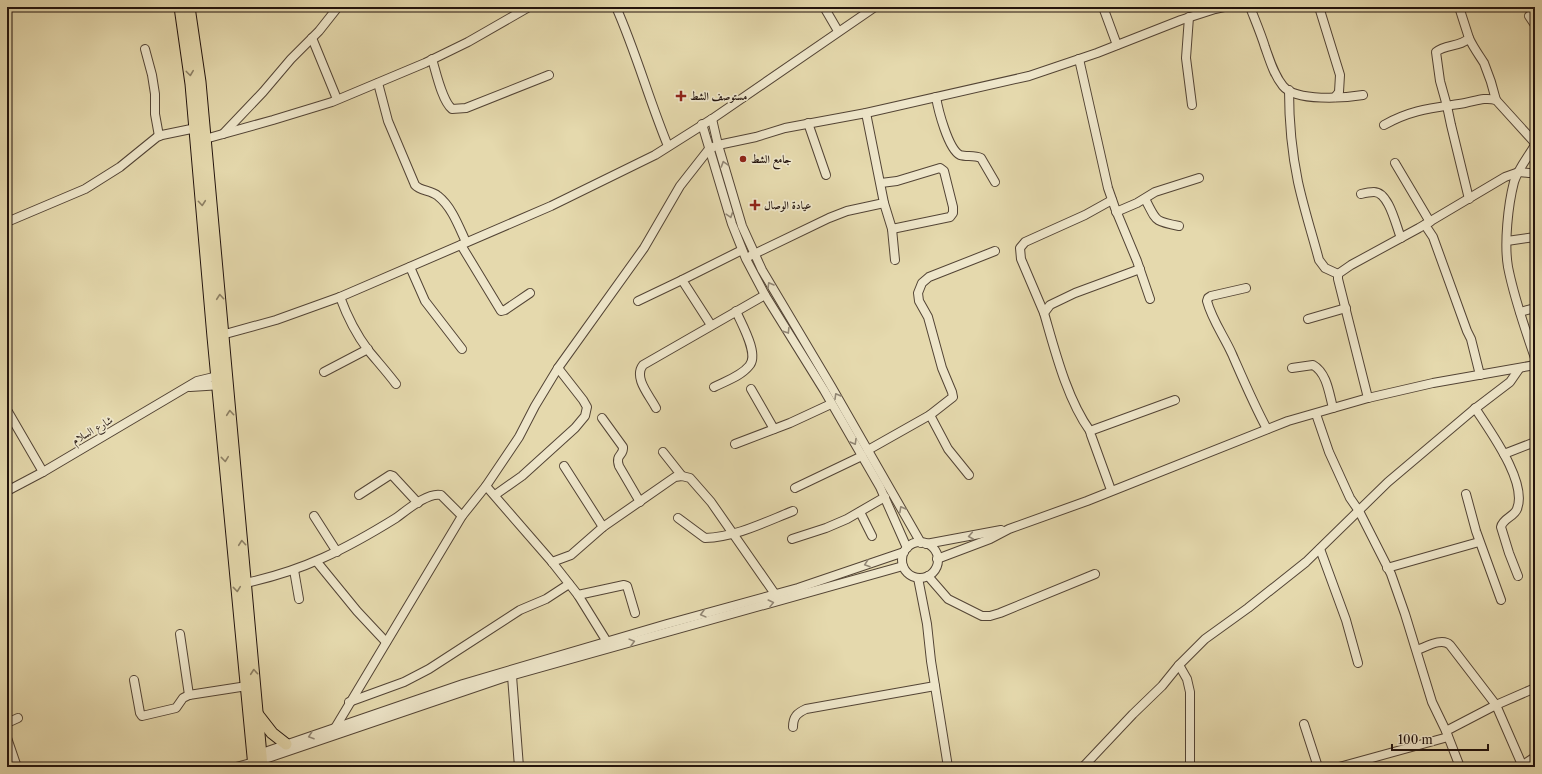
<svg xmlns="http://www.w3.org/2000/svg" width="1542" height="774" viewBox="0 0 1542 774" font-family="'Libre Caslon Text',Amiri,serif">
<rect width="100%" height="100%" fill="#e5d9ad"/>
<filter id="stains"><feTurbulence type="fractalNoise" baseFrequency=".005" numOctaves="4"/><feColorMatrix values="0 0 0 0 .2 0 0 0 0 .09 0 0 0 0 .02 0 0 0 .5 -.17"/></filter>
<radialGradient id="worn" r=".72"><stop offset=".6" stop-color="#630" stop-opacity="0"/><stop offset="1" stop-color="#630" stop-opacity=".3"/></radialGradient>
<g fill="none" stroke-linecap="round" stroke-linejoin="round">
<defs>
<g id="minor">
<path d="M616 7C636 52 649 100 668 146"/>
<path d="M824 7 838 31"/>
<path d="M1103 7 1117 45"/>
<path d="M1250 7C1255 20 1261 34 1265 47 1270 61 1274 75 1283 86 1296 102 1345 98 1363 95"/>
<path d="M1319 7 1340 75 1339 92 1335 97"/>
<path d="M1459 7 1469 38C1461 47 1445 44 1436 52L1440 81 1447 106 1451 125 1469 199"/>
<path d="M1529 16 1535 25"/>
<path d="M1189 17 1186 58 1192 105"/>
<path d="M312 38 337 99"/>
<path d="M1469 38C1473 47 1479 55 1484 63 1489 75 1493 87 1496 100"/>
<path d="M145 49 152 75 155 94V114L159 136"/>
<path d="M432 59C436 72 442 101 452 109L466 108 549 75"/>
<path d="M1079 59 1108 188 1115 208 1137 261 1150 299"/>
<path d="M378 83 388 121 415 185C420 191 431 190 438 196 452 207 459 227 466 242"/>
<path d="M1289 90C1289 121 1292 153 1298 182 1304 209 1312 234 1319 260L1325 268 1338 274"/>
<path d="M936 97C938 109 948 149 960 155 966 157 974 155 981 158L995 182"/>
<path d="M712 119 718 145 742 226 762 270 831 386 921 543"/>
<path d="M808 123 826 175"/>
<path d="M702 124 732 224 746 259 765 295 824 390 880 487 907 548"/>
<path d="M1384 125C1412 109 1434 108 1465 103 1476 101 1484 97 1496 100L1535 143"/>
<path d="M223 134 263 92 291 59 319 31 338 7"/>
<path d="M205 139 273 120 332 102 425 63 468 42 529 7"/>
<path d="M1535 145C1528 157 1518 169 1514 182 1508 205 1504 244 1508 267 1514 298 1525 329 1535 358"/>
<path d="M1395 163 1430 222"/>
<path d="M881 183 897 181 940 168 944 171 953 207V213L950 217 892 229 884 203"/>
<path d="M1361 194C1365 193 1370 192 1374 192 1389 192 1396 226 1401 238"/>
<path d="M1145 199C1157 221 1153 221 1179 226"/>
<path d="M1116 212 1137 203 1155 192 1199 178"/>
<path d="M7 222 85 189 120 167 157 137 162 135 196 128"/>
<path d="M1425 225 1433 237 1467 331 1471 339 1480 375"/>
<path d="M892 229 895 260"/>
<path d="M1507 241 1535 237"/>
<path d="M461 245 501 311 505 310 530 293"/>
<path d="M750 256 829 218 847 211 884 203 866 113"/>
<path d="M410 267 425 301 462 349"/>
<path d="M1246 288 1211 296 1208 298 1207 301C1212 320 1224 336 1232 354 1243 379 1254 405 1267 429"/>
<path d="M340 297C347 316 356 334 368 350 377 361 387 372 396 384"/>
<path d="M638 301 682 280"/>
<path d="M1520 312 1535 308"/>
<path d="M1044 313 1021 259 1020 248 1025 242 1085 215 1112 200"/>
<path d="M1308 319 1346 308"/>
<path d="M711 325 682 280 742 250"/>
<path d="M218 336 276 320 340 297 551 206 655 155 712 119 875 7"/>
<path d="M1292 368 1313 365C1327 373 1329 393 1333 408"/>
<path d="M324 372 368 349"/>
<path d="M190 387 222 385"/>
<path d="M714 387C726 381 741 376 749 366 760 355 741 323 736 311"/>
<path d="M751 389 774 429"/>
<path d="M1368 398 1338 279V274L1351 265 1419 228 1505 177 1519 172 1529 173H1535"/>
<path d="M656 408C650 396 633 378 643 365L765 295"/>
<path d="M1475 408C1489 430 1528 482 1517 509 1514 517 1503 518 1501 527L1509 553 1518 576"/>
<path d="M7 410 43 472"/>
<path d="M1316 414 1329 452 1350 498 1359 511 1391 574 1405 614 1432 702 1446 731 1460 767"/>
<path d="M930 415 953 397 952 392 942 368 928 317 919 301 918 293 922 283 929 277 995 251"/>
<path d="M602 418 623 447C624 456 615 454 619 466L640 502"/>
<path d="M1090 431C1067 399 1055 351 1044 313L1050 305 1075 293 1140 269"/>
<path d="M735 444 790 423 831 404"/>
<path d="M868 450 930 415 948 449 969 475"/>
<path d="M663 452 682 476"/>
<path d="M1504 454 1535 442"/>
<path d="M564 466 603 527"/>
<path d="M486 486 552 562 578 595 609 645"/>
<path d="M795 488 862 456"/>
<path d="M1111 490 1091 435 1090 431 1175 400"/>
<path d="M7 491 43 472 197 381 222 375"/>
<path d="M1466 494 1476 531 1501 600"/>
<path d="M359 495 390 475 393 476 418 503"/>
<path d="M495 495 522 476 575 428 585 416 587 407 583 400 558 368"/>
<path d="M860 512 872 536"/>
<path d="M314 516 337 552"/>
<path d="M678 518 705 538C736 537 765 522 793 511"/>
<path d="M792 539 826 528 847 519 885 497"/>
<circle cx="920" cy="560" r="18"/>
<path d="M926 544 1001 530"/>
<path d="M1320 549 1346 620 1358 663"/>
<path d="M937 559 990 539 1009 529 1087 501 1288 421 1368 398 1433 383 1535 365"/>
<path d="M317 562 357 611 386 642"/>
<path d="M552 562 571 555 603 527 675 477 682 476 690 478 711 502 775 594"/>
<path d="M1387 568 1479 542"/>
<path d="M294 570 299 599"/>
<path d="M928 576 948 599 982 616H990L1000 613 1095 574"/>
<path d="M918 578 927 624 931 661 948 767"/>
<path d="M245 583C303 571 346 549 396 518 407 510 428 492 441 495L462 516"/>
<path d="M578 595 624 585 627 586 635 613"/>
<path d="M180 634 189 695"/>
<path d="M1417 650C1426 647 1442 637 1450 645L1496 705 1523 767"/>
<path d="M1179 665 1187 679 1190 692V767"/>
<path d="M512 676 519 767"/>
<path d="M134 680 140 713 142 716 176 708 183 698 189 695 247 686"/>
<path d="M349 702 404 682 429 669 520 610 546 599 569 584"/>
<path d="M7 723 18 718"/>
<path d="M1304 724 1318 767"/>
<path d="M793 727C793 717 797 713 806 709L935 686"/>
<path d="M335 728 462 516 486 486 519 437 535 406 558 368 644 248 680 186 709 149 718 145 756 137 785 128 866 113 1029 76 1097 53 1181 20 1215 9 1224 7"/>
<path d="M1446 731 1496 705 1535 688"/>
<path d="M7 738 17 767"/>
<path d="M256 755 463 684 667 624 798 588 904 552"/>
<path d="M236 767 262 760 503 678 903 566"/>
<path d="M1083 767 1133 714 1162 686 1179 665 1205 639 1248 608 1306 562 1388 482 1472 411 1510 382 1519 369"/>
<path d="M1339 767 1448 737"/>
<path d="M1520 767 1535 757"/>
</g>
<g id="major">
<path d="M180 7 191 84 213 337 254 767"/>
<path d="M189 7 200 82 262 767"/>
<path d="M258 715 272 733 286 744"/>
</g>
</defs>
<use href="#minor" stroke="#534435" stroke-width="10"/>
<use href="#major" stroke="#22130d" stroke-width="13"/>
<use href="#minor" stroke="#eee6ca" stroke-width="8"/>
<use href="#major" stroke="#e5d9ad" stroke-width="11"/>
</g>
<defs><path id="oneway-chevron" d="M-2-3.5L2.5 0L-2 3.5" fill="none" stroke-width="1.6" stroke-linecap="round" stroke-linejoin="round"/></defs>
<g stroke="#8d8065">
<use href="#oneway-chevron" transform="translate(190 73) rotate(83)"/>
<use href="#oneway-chevron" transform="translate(202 203) rotate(85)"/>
<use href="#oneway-chevron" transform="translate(220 297) rotate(-95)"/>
<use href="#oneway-chevron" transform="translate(230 413) rotate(-95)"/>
<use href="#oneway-chevron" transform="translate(225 459) rotate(84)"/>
<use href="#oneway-chevron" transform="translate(242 543) rotate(-95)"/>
<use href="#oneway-chevron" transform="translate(237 589) rotate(84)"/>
<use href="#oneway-chevron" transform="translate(254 672) rotate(-95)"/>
</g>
<g stroke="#928775">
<use href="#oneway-chevron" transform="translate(724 164) rotate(-107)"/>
<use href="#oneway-chevron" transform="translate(730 215) rotate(72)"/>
<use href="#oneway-chevron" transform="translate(770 285) rotate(-120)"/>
<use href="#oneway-chevron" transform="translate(787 331) rotate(58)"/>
<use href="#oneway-chevron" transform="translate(837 396) rotate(-120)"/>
<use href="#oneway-chevron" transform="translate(854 442) rotate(60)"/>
<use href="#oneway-chevron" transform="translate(902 509) rotate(-119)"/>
<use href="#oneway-chevron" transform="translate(971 536) rotate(170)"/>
<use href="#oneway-chevron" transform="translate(867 564) rotate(161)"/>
<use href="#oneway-chevron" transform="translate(771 603) rotate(-14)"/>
<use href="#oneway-chevron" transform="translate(703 614) rotate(165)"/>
<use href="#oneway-chevron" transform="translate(632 642) rotate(-15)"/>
<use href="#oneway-chevron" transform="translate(311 736) rotate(161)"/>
</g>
<g fill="#8f2418" stroke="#eee6ca" stroke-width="1.5">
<path d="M679 90h4v4h4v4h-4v4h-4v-4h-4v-4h4z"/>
<circle cx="743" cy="159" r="4"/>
<path d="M753 199h4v4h4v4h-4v4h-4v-4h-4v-4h4z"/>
</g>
<g text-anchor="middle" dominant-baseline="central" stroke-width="3.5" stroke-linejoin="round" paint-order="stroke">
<g font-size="11" font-weight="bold" fill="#22130d" stroke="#eee6ca" text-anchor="start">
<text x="690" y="96">مستوصف الشط</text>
<text x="751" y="159">جامع الشط</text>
<text x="764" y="205">عيادة الوصال</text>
</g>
<g font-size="11" fill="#22130d" stroke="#eee6ca">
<text transform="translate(92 430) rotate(-30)">شارع السلام</text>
</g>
</g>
<rect width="1542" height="774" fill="none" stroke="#e5d9ad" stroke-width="24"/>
<rect x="8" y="8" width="1526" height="758" fill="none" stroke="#22130d" stroke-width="2"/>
<rect x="12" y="12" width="1518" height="750" fill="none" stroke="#22130d"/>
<path d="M1392 744v6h96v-6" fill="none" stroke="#22130d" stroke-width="2"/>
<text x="1398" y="744" font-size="12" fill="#22130d" stroke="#eee6ca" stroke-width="3" paint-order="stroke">100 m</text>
<rect width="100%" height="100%" filter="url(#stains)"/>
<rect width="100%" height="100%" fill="url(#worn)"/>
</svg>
